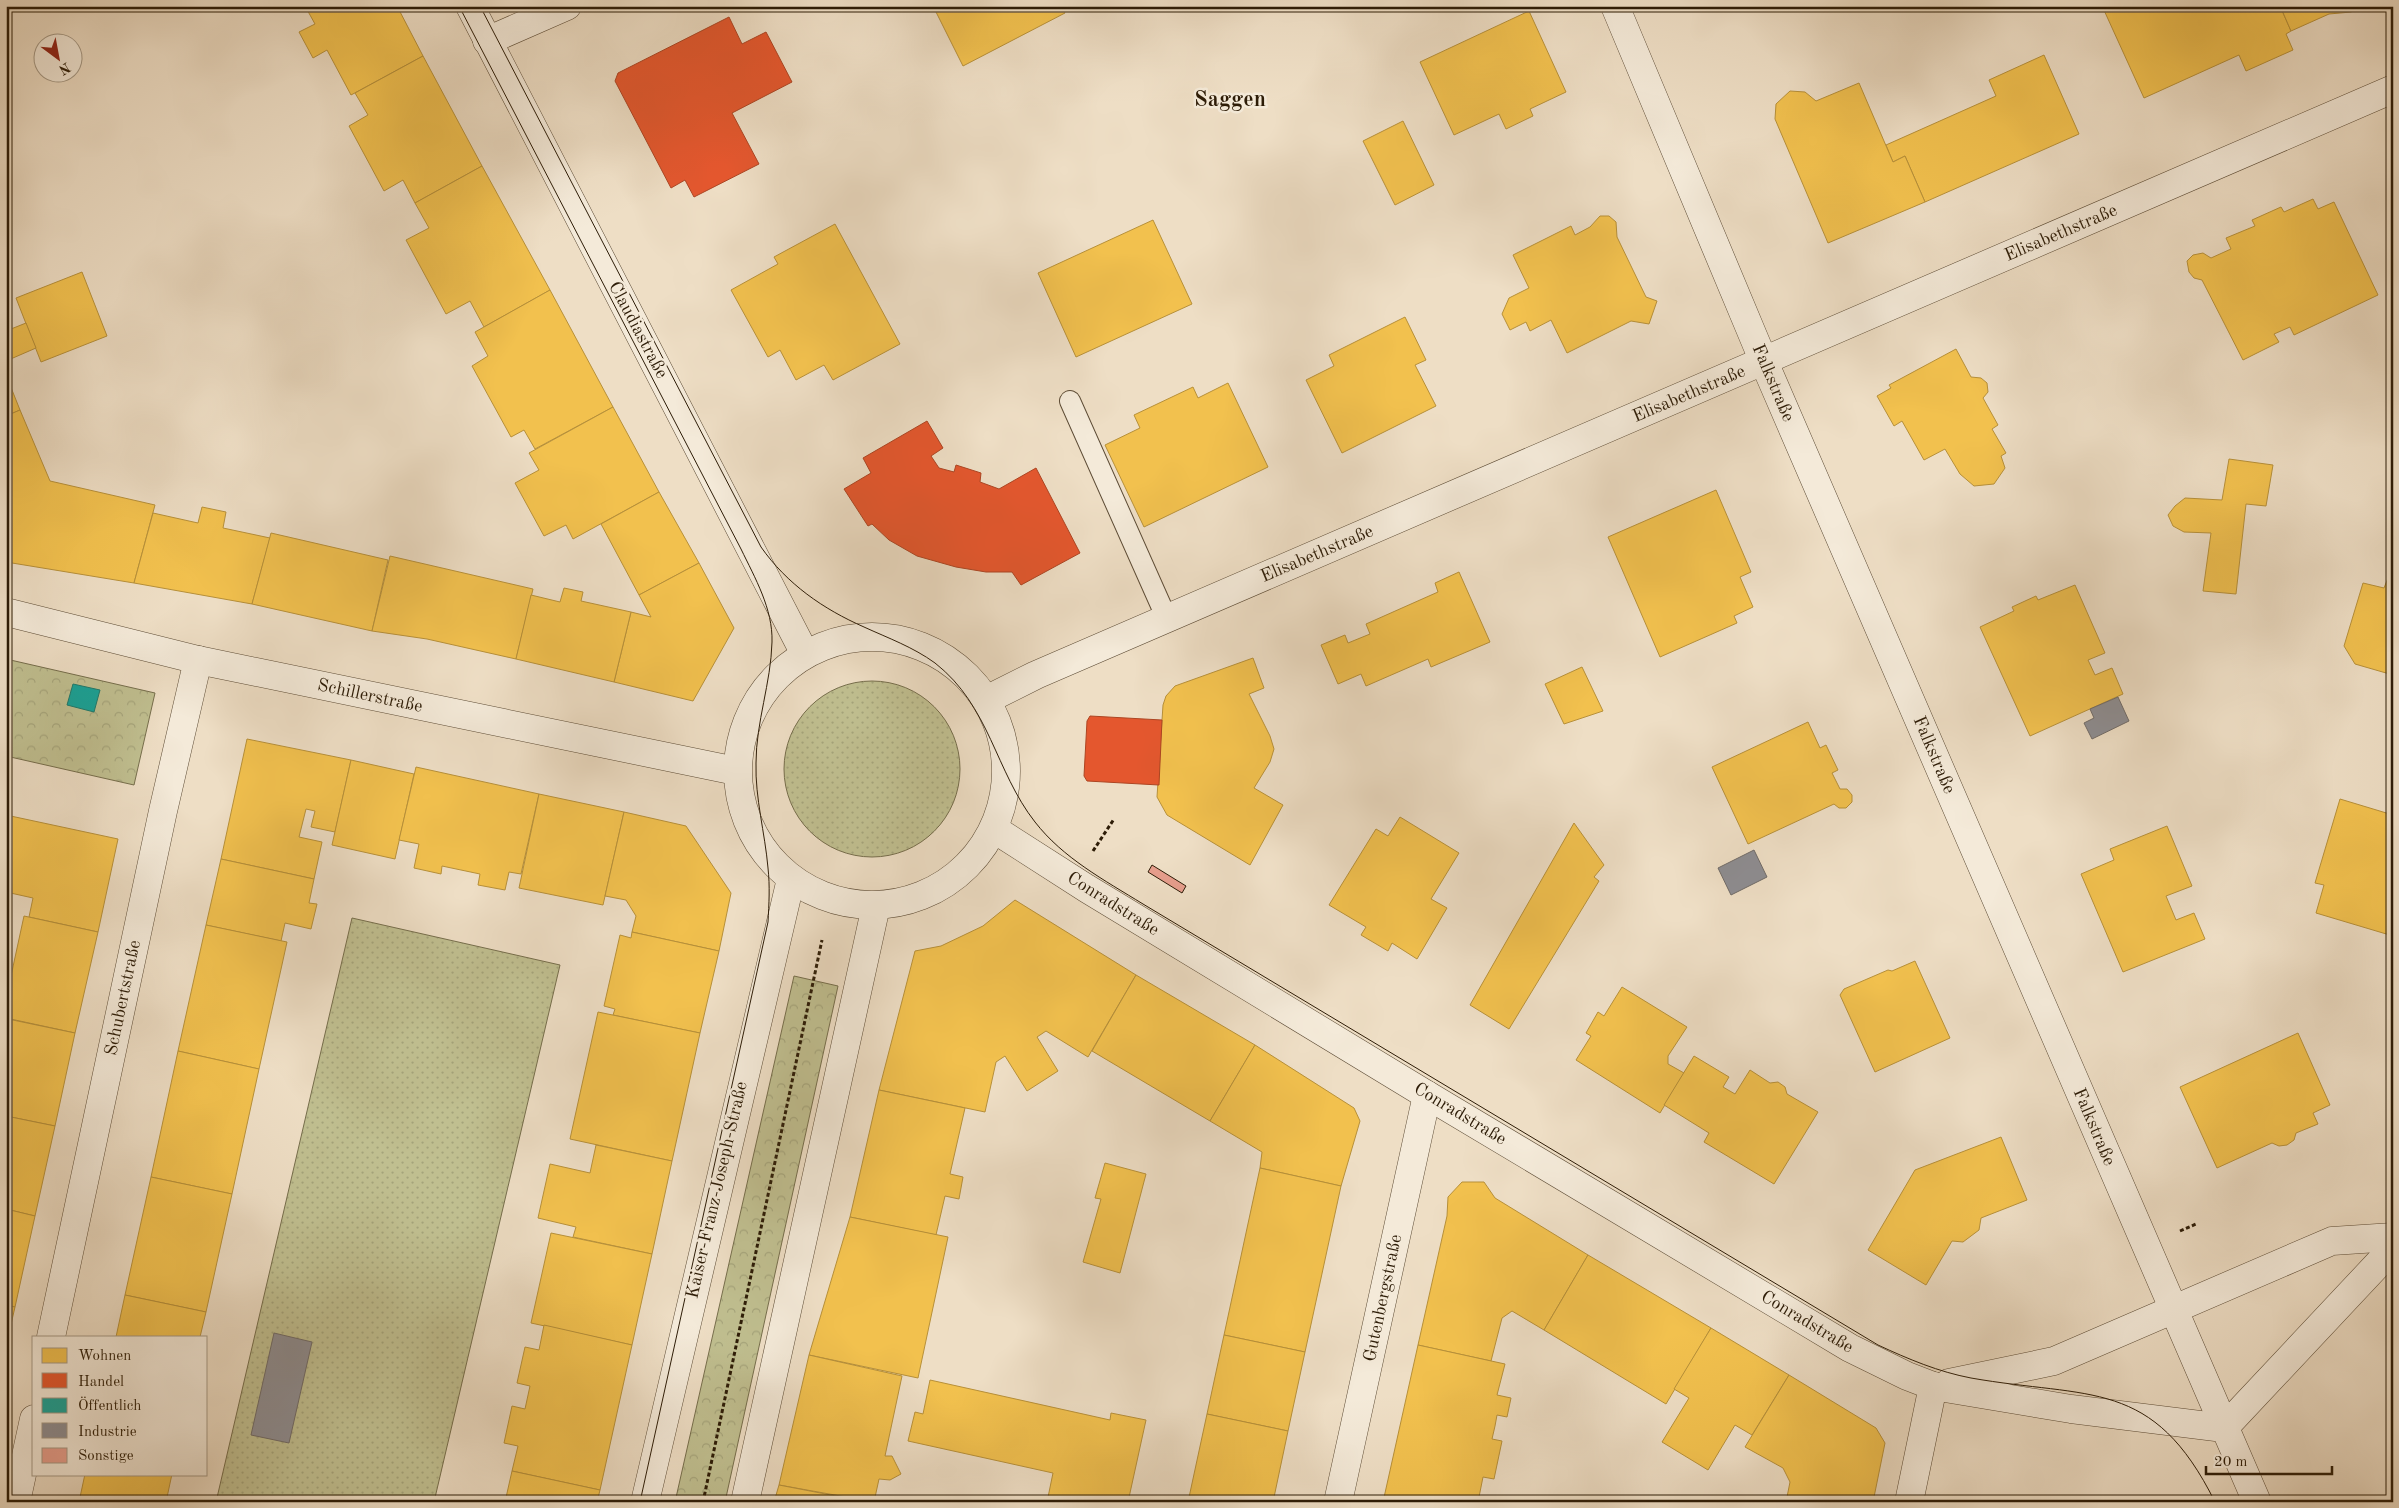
<svg xmlns="http://www.w3.org/2000/svg" width="2399" height="1508" viewBox="0 0 2399 1508" font-family="'Old Standard TT',serif">
<defs>
<pattern id="grass-dots" width="8" height="8" patternUnits="userSpaceOnUse" patternTransform="scale(1.25)"><rect width="8" height="8" fill="#c0bf90"/><path d="M2 2h.1M6 6h.1" fill="none" stroke="#a5a47b" stroke-width="1.8" stroke-linecap="round"/></pattern>
<pattern id="park-crowns" width="20" height="18" patternUnits="userSpaceOnUse" patternTransform="scale(1.25)"><rect width="20" height="18" fill="#c0bf90"/><path d="M2 6a3 3 0 1 1 6 0M12 15a3 3 0 1 1 6 0" fill="none" stroke="#a5a47b"/></pattern>
</defs>
<rect width="100%" height="100%" fill="#eedec5"/>
<filter id="stains"><feTurbulence type="fractalNoise" baseFrequency=".004" numOctaves="4"/><feColorMatrix values="0 0 0 0 .2 0 0 0 0 .09 0 0 0 0 .02 0 0 0 .5 -.17"/></filter>
<radialGradient id="worn" r=".72"><stop offset=".6" stop-color="#630" stop-opacity="0"/><stop offset="1" stop-color="#630" stop-opacity=".3"/></radialGradient>
<g fill="url(#grass-dots)" stroke="#766e4c">
<circle cx="872" cy="769" r="88"/>
<path d="M352 918 560 965 434 1502H216Z"/>
</g>
<g fill="url(#park-crowns)" stroke="#766e4c">
<path d="M6 659 155 693 134 785 6 756Z"/>
<path d="M794 976 838 986 725 1502H675Z"/>
</g>
<g fill="#f2c14e" stroke="#b79039">
<path d="M305 6H397L423 56 351 95 327 50 313 58 299 32 315 24Z"/>
<path d="M933 6H1061L1065 13 963 66Z"/>
<path d="M2106 6H2280L2291 31 2286 34 2293 50 2246 71 2239 55 2144 98 2103 8Z"/>
<path d="M2285 6H2363L2351 12 2329 14 2291 31 2281 8Z"/>
<path d="M1529 11 1566 92 1530 109 1533 116 1506 129 1499 114 1454 135 1420 62Z"/>
<path d="M2044 55 2079 134 1925 202 1905 156 1893 162 1886 145 1996 96 1989 80Z"/>
<path d="M423 56 482 166 415 203 403 180 384 191 349 126 368 115 355 93Z"/>
<path d="M1859 83 1893 162 1905 156 1925 202 1828 243 1775 119 1776 104 1790 91 1805 92 1816 101Z"/>
<path d="M1403 121 1434 185 1395 205 1363 141Z"/>
<path d="M482 166 550 290 484 327 470 301 446 314 406 240 429 228 415 203Z"/>
<path d="M2313 199 2318 209 2334 202 2378 295 2294 335 2290 327 2274 334 2279 342 2243 360 2202 280 2194 278 2189 272 2187 261 2193 255 2203 253 2211 258 2231 249 2226 238 2255 226 2252 220 2281 207 2284 212Z"/>
<path d="M1600 216H1609L1616 222 1617 237 1646 297 1657 301 1649 324 1631 321 1567 353 1551 320 1530 331 1526 322 1510 330 1502 314 1509 298 1529 288 1513 255 1571 226 1575 235 1590 227Z"/>
<path d="M1153 220 1192 304 1076 357 1038 273Z"/>
<path d="M835 224 900 344 833 380 824 365 796 380 780 350 768 357 731 290 778 264 774 257Z"/>
<path d="M82 272 107 336 41 362 16 298Z"/>
<path d="M550 290 613 407 535 449 524 430 511 437 472 366 488 356 475 332Z"/>
<path d="M1405 317 1426 360 1415 365 1436 406 1342 453 1306 380 1334 366 1329 355Z"/>
<path d="M26 323 36 348 6 361V331Z"/>
<path d="M1956 349 1971 377 1981 378 1987 383 1988 392 1983 398 1998 425 1992 429 2006 453 2001 456 2005 468 1994 484 1974 486 1960 474 1945 449 1924 460 1902 421 1894 426 1877 396 1891 388 1889 385Z"/>
<path d="M6 375 20 410 6 416Z"/>
<path d="M1228 383 1268 467 1144 527 1105 445 1140 428 1134 415 1193 387 1198 398Z"/>
<path d="M613 407 659 492 573 539 566 525 544 536 515 483 539 470 529 453Z"/>
<path d="M20 410 50 481 155 505 134 583 6 562V416Z"/>
<path d="M2229 459 2273 465 2266 506 2246 504 2236 594 2203 591 2211 533 2184 532 2173 526 2168 515 2175 506 2185 498 2222 500Z"/>
<path d="M1716 490 1751 572 1740 577 1753 607 1734 616 1737 623 1660 657 1608 537Z"/>
<path d="M659 492 699 563 639 595 601 524Z"/>
<path d="M202 507 226 512 223 528 270 538 252 604 134 583 153 513 198 523Z"/>
<path d="M271 533 388 560 372 631 252 604Z"/>
<path d="M390 556 533 589 516 659 427 639 372 631Z"/>
<path d="M699 563 734 628 693 701 614 682 631 612 651 617 639 595Z"/>
<path d="M1459 572 1490 642 1431 667 1428 659 1366 686 1361 674 1338 684 1321 645 1345 635 1348 643 1370 634 1366 624 1438 592 1435 583Z"/>
<path d="M2393 575V675L2355 664 2344 646 2363 583 2384 588 2388 578Z"/>
<path d="M2075 585 2105 653 2088 660 2095 675 2112 668 2123 694 2030 736 1980 627 2014 611 2012 607 2036 596 2038 600Z"/>
<path d="M564 588 583 592 581 601 631 612 614 682 516 659 531 595 560 602Z"/>
<path d="M1253 658 1264 688 1249 694 1270 736 1274 749 1270 762 1254 788 1283 805 1250 865 1167 815 1157 797 1163 705 1166 696 1175 686Z"/>
<path d="M1582 667 1603 711 1564 724 1545 684Z"/>
<path d="M1808 722 1820 748 1826 745 1838 770 1832 773 1840 789H1847L1852 795V802L1846 808H1839L1834 804 1748 844 1712 767Z"/>
<path d="M247 739 351 760 335 832 311 827 315 811 306 809 299 837 322 842 314 879 221 859Z"/>
<path d="M351 760 414 774 395 859 332 845Z"/>
<path d="M416 767 539 794 521 874 509 872 505 890 478 885 480 874 442 866 441 874 414 868 419 844 399 840Z"/>
<path d="M539 794 624 812 603 905 519 888Z"/>
<path d="M2340 799 2393 815V936L2316 913 2324 885 2315 883Z"/>
<path d="M624 812 686 826 731 893 719 951 632 932 636 916 626 900 605 896Z"/>
<path d="M6 815 118 839 98 932 29 917 33 898 6 892Z"/>
<path d="M1400 817 1459 853 1431 899 1447 908 1417 959 1392 943 1388 951 1361 935 1366 927 1329 905 1376 829 1388 836Z"/>
<path d="M1574 823 1604 865 1594 877 1599 881 1509 1029 1470 1005Z"/>
<path d="M2167 826 2192 886 2166 896 2176 920 2194 913 2205 939 2123 972 2081 874 2114 860 2110 849Z"/>
<path d="M221 859 314 879 309 903 317 904 311 929 285 923 281 941 206 925Z"/>
<path d="M1015 900 1136 975 1088 1057 1046 1031 1037 1037 1058 1071 1027 1091 1005 1056 996 1062 985 1112 879 1090 915 951 941 946 983 926Z"/>
<path d="M24 916 98 932 75 1033 6 1018V999Z"/>
<path d="M206 925 287 942 259 1069 178 1051Z"/>
<path d="M632 932 719 951 700 1033 613 1015 615 1009 604 1006 620 935 631 938Z"/>
<path d="M1915 961 1950 1038 1875 1072 1840 995 1844 989 1888 970 1892 971Z"/>
<path d="M1136 975 1255 1045 1210 1121 1092 1051Z"/>
<path d="M1622 987 1687 1027 1668 1056V1064L1684 1073 1660 1113 1576 1060 1591 1036 1586 1033 1598 1012 1604 1016Z"/>
<path d="M598 1012 700 1033 672 1161 570 1139Z"/>
<path d="M8 1019 75 1033 55 1126 6 1116V1027Z"/>
<path d="M2298 1033 2330 1105 2313 1113 2318 1124 2296 1133 2294 1140 2287 1145 2279 1146 2272 1143 2217 1168 2180 1087Z"/>
<path d="M1255 1045 1354 1108 1360 1121 1341 1186 1260 1168 1262 1152 1210 1121Z"/>
<path d="M178 1051 259 1069 232 1194 151 1177Z"/>
<path d="M1694 1056 1729 1077 1723 1087 1735 1094 1750 1070 1770 1083 1778 1082 1785 1087 1787 1094 1818 1112 1774 1184 1704 1142 1709 1133 1664 1105Z"/>
<path d="M879 1090 965 1108 950 1174 963 1177 959 1199 945 1196 936 1235 850 1217Z"/>
<path d="M6 1116 55 1126 35 1216 6 1209Z"/>
<path d="M2001 1137 2027 1200 1981 1218 1979 1230 1963 1242 1952 1241 1926 1285 1868 1250 1915 1170Z"/>
<path d="M596 1145 672 1161 652 1254 573 1237 576 1227 538 1218 550 1164 590 1173Z"/>
<path d="M1105 1163 1146 1174 1120 1273 1083 1262 1101 1199 1095 1198Z"/>
<path d="M1260 1168 1341 1186 1305 1352 1224 1335Z"/>
<path d="M151 1177 232 1194 206 1312 125 1295Z"/>
<path d="M1462 1182H1484L1495 1198 1588 1255 1544 1330 1512 1311 1502 1318 1491 1361 1418 1345 1447 1216 1448 1197Z"/>
<path d="M6 1209 35 1216 15 1307 6 1305Z"/>
<path d="M850 1217 948 1237 918 1378 809 1355Z"/>
<path d="M551 1233 652 1254 632 1345 531 1323Z"/>
<path d="M1588 1255 1711 1328 1666 1404 1544 1330Z"/>
<path d="M125 1295 206 1312 200 1337H116Z"/>
<path d="M6 1305 15 1307 6 1346Z"/>
<path d="M544 1325 632 1345 600 1490 512 1471 518 1446 504 1443 512 1406 525 1409 530 1386 517 1383 525 1347 539 1350Z"/>
<path d="M1711 1328 1789 1375 1752 1435 1735 1425 1708 1470 1662 1442 1689 1398 1674 1389Z"/>
<path d="M1224 1335 1305 1352 1288 1431 1207 1414Z"/>
<path d="M1418 1345 1505 1364 1497 1395 1511 1398 1507 1417 1497 1415 1495 1426 1492 1439 1502 1441 1494 1479 1483 1477 1478 1502H1383Z"/>
<path d="M809 1355 902 1376 885 1456H892L901 1474 890 1480 879 1479 874 1502 779 1485Z"/>
<path d="M1789 1375 1876 1428 1885 1443 1873 1502H1786L1790 1482 1783 1468 1745 1447Z"/>
<path d="M930 1380 1110 1420 1111 1413 1146 1420 1128 1502H1047L1053 1473 908 1441 915 1412 923 1414Z"/>
<path d="M1207 1414 1288 1431 1273 1502H1188Z"/>
<path d="M512 1471 600 1490 597 1502H505Z"/>
<path d="M85 1474H172L166 1502H79Z"/>
<path d="M779 1485 867 1502H774Z"/>
</g>
<g fill="#e4572e" stroke="#ad4522">
<path d="M729 17 742 44 766 32 792 82 732 113 759 164 694 197 685 180 671 188 615 81 618 73Z"/>
<path d="M927 421 943 448 931 456 939 468 954 472 956 465 981 473 980 482 999 489 1036 468 1080 553 1021 585 1012 572H986L956 567 917 556 889 540 872 524 868 526 844 489 871 473 863 458Z"/>
<path d="M1090 716 1162 720 1159 785 1087 781 1084 776 1087 721Z"/>
</g>
<path fill="#17a398" stroke="#1e7a6c" d="M73 684 100 690 94 712 67 705Z"/>
<g fill="#8d8d92" stroke="#706b68">
<path d="M2118 697 2129 721 2092 739 2084 723 2094 718 2090 709Z"/>
<path d="M1754 850 1767 877 1731 895 1718 868Z"/>
<path d="M274 1333 312 1342 289 1443 251 1435Z"/>
</g>
<path fill="#e79e8d" stroke="#2d1c07" d="M1152 865 1186 886 1182 893 1148 872Z"/>
<g fill="none" stroke-linecap="round" stroke-linejoin="round">
<defs>
<path id="lane" d="M1070 401 1167 619"/>
<g id="street">
<path d="M470 6 805 654"/>
<path d="M1615 6 1764 362 2257 1502"/>
<path d="M487 41 567 6"/>
<path d="M6 612 198 660 736 771"/>
<circle cx="872" cy="771" r="134"/>
<path d="M986 700 1036 675 2393 89"/>
<path d="M994 829 1086 888 1427 1095 1850 1348 1907 1376 1933 1386 2071 1409 2224 1428"/>
<path d="M51 1337 163 811 198 660"/>
<path d="M1949 1383 2054 1361 2332 1241 2393 1237"/>
<path d="M2224 1428 2393 1248"/>
<path d="M16 1502 34 1419"/>
<path d="M645 1502 791 879"/>
<path d="M745 1502 876 906"/>
<path d="M1338 1502 1427 1095"/>
<path d="M1909 1502 1933 1386"/>
</g>
</defs>
<use href="#lane" stroke="#5d4c36" stroke-width="22"/>
<use href="#street" stroke="#5d4c36" stroke-width="29"/>
<g stroke="#2d1c07" stroke-width="3" stroke-dasharray="4 2.5" stroke-linecap="butt">
<path d="M1093 851 1114 819"/>
<path d="M2180 1231 2196 1224"/>
<path d="M703 1502 822 940"/>
</g>
<use href="#lane" stroke="#f4ead9" stroke-width="20"/>
<use href="#street" stroke="#f4ead9" stroke-width="28"/>
<g stroke="#2d1c07" stroke-width="1">
<path d="M459 6 741 549C755 578 773 609 772 642 771 683 756 722 756 763 755 798 765 833 768 868 770 886 769 904 768 922L640 1502"/>
<path d="M480 6 761 547C787 584 823 609 864 627 888 638 913 647 935 663 990 706 995 771 1035 822 1063 858 1104 880 1143 904L1878 1345C1908 1359 1939 1372 1971 1378 2090 1399 2153 1377 2215 1502"/>
</g>
</g>
<g text-anchor="middle" dominant-baseline="central" stroke-width="5" stroke-linejoin="round" paint-order="stroke">
<g font-size="18" fill="#2d1c07" stroke="#f4ead9">
<text transform="translate(2061 233) rotate(-23)">Elisabethstraße</text>
<text transform="translate(638 330) rotate(62)">Claudiastraße</text>
<text transform="translate(1773 383) rotate(67)">Falkstraße</text>
<text transform="translate(1689 394) rotate(-23)">Elisabethstraße</text>
<text transform="translate(1317 554) rotate(-23)">Elisabethstraße</text>
<text transform="translate(370 696) rotate(12)">Schillerstraße</text>
<text transform="translate(1934 755) rotate(67)">Falkstraße</text>
<text transform="translate(1113 904) rotate(32)">Conradstraße</text>
<text transform="translate(123 998) rotate(-78)">Schubertstraße</text>
<text transform="translate(1460 1114) rotate(31)">Conradstraße</text>
<text transform="translate(2094 1127) rotate(67)">Falkstraße</text>
<text transform="translate(717 1190) rotate(-77)">Kaiser-Franz-Joseph-Straße</text>
<text transform="translate(1383 1298) rotate(-78)">Gutenbergstraße</text>
<text transform="translate(1807 1322) rotate(31)">Conradstraße</text>
</g>
<g font-size="22" font-weight="bold" fill="#2d1c07" stroke="#f4ead9">
<text x="1230" y="100">Saggen</text>
</g>
</g>
<rect width="2399" height="1508" fill="none" stroke="#eedec5" stroke-width="25"/>
<rect x="8" y="8" width="2384" height="1493" fill="none" stroke="#2d1c07" stroke-width="2.5"/>
<rect x="12" y="12" width="2374" height="1483" fill="none" stroke="#2d1c07"/>
<rect x="32" y="1336" width="175" height="140" fill="#f4ead9" stroke="#a49885"/>
<rect x="42" y="1348" width="25" height="15" fill="#f2c14e" stroke="#a49885"/>
<text x="78" y="1360" font-size="15" fill="#2d1c07">Wohnen</text>
<rect x="42" y="1373" width="25" height="15" fill="#e4572e" stroke="#a49885"/>
<text x="78" y="1386" font-size="15" fill="#2d1c07">Handel</text>
<rect x="42" y="1398" width="25" height="15" fill="#17a398" stroke="#a49885"/>
<text x="78" y="1410" font-size="15" fill="#2d1c07">Öffentlich</text>
<rect x="42" y="1423" width="25" height="15" fill="#8d8d92" stroke="#a49885"/>
<text x="78" y="1436" font-size="15" fill="#2d1c07">Industrie</text>
<rect x="42" y="1448" width="25" height="15" fill="#e79e8d" stroke="#a49885"/>
<text x="78" y="1460" font-size="15" fill="#2d1c07">Sonstige</text>
<g transform="translate(58 58) rotate(148)"><circle r="24" fill="#f4ead9" stroke="#a49885"/>
<path d="M0-4L9 19L0 12L-9 19Z" fill="#8f2418"/>
<text y="-8" font-size="14" font-weight="bold" text-anchor="middle" fill="#2d1c07">N</text>
</g>
<path d="M2206 1466v8h126v-8" fill="none" stroke="#2d1c07" stroke-width="2.5"/>
<text x="2214" y="1466" font-size="15" fill="#2d1c07" stroke="#f4ead9" stroke-width="4" paint-order="stroke">20 m</text>
<rect width="100%" height="100%" filter="url(#stains)"/>
<rect width="100%" height="100%" fill="url(#worn)"/>
</svg>
